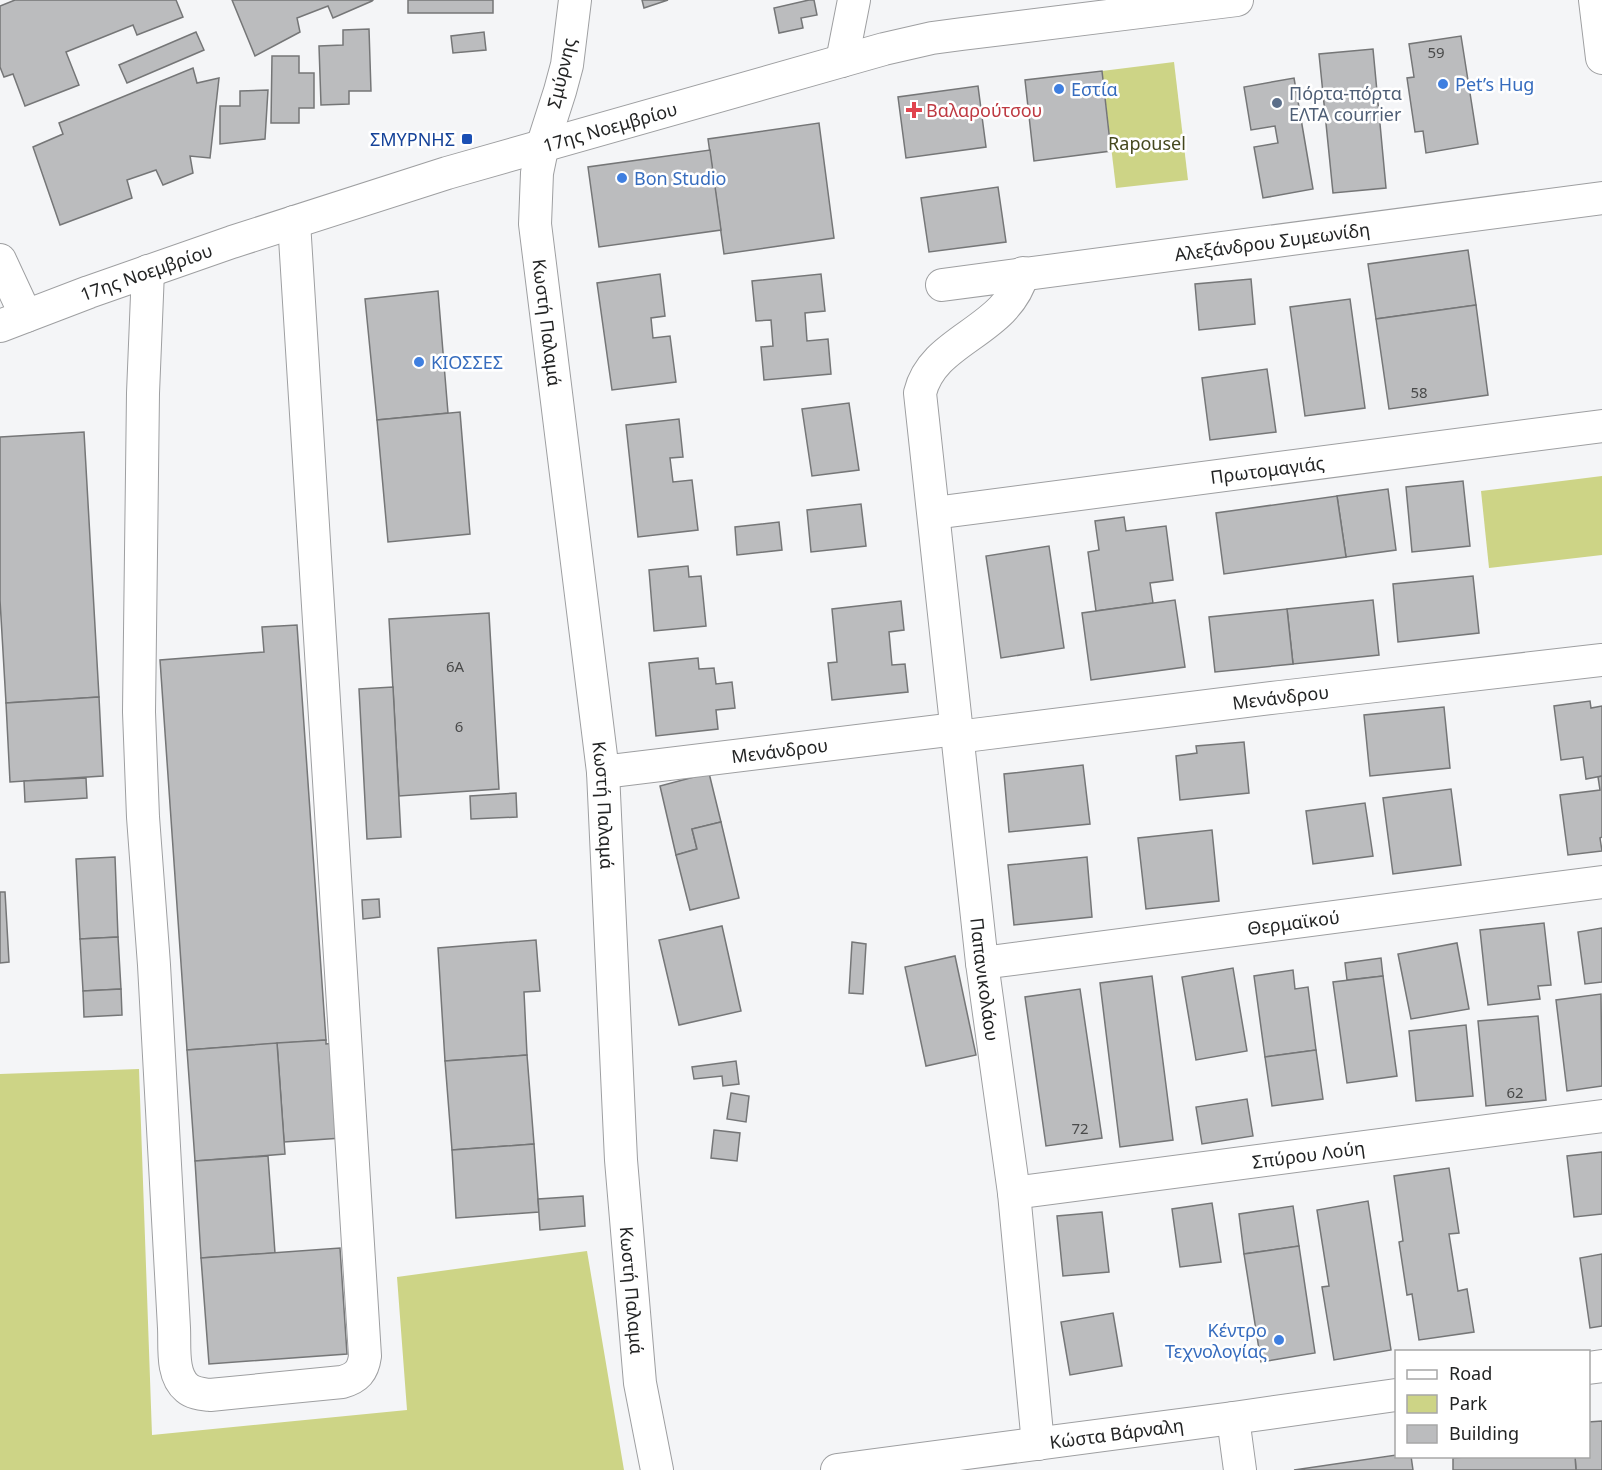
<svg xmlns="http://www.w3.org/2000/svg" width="1602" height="1470" viewBox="0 0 1602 1470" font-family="'Noto Sans',sans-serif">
<rect width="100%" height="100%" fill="#f4f5f7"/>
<g fill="#cdd486">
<path d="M1174 62 1188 180 1116 188 1102 71Z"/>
<path d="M1602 476V555L1489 568 1481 491Z"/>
<path d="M139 1069 152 1435 407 1410 397 1277 587 1251 624 1470H0V1074Z"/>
</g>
<g fill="#bbbcbe" stroke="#757677" stroke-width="1.5">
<path d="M15 0H176L183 17 137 35 133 25 66 52 79 85 25 106 13 74 4 77 0 67V6Z"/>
<path d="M232 0H373L372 1 333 18 328 6 297 18 300 32 255 56Z"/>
<rect x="408" y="0" width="85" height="13"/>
<path d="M642 0H668L644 8Z"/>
<path d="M809 0H814L817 15 801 18 803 28 779 33 774 8Z"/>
<path d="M369 29 371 91H349V104L321 105 319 46 343 45V30Z"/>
<path d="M196 32 204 50 127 83 119 65Z"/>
<path d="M484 32 486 50 453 53 451 36Z"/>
<path d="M1461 36 1478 144 1426 153 1423 131 1415 132 1407 78 1414 77 1409 44Z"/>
<path d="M1373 49 1386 188 1333 193 1319 54Z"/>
<path d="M272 56H299V73H314V108H299V123H271Z"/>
<path d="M193 68 197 83 219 78 210 158 190 156 193 173 163 185 156 170 127 180 132 198 60 225 33 147 63 134 59 123Z"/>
<path d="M1102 71 1111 151 1034 161 1025 80Z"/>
<path d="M1294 78 1313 189 1263 198 1254 147 1278 143 1275 126 1251 130 1244 87Z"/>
<path d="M978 86 986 147 906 158 898 97Z"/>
<path d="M268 90 265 139 220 144V106H240V91Z"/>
<path d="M819 123 834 238 724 254 708 139Z"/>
<path d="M710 150 721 230 599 247 588 167Z"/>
<path d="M998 187 1006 242 929 252 921 198Z"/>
<path d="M1468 250 1476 305 1376 319 1368 264Z"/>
<path d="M660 274 665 316 651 318 653 338 670 336 676 382 612 390 597 283Z"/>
<path d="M821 274 825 311 805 313 807 341 828 339 831 374 764 380 761 347 773 346 771 320 756 321 752 281Z"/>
<path d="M1251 279 1255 324 1199 330 1195 284Z"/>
<path d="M438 291 448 413 377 420 365 299Z"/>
<path d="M1350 299 1365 408 1305 416 1290 307Z"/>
<path d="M1476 305 1488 395 1389 409 1376 319Z"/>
<path d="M1267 369 1276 432 1210 440 1202 378Z"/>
<path d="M849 403 859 470 812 476 802 409Z"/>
<path d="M460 412 470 534 388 542 377 420Z"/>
<path d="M679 419 683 457 670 458 673 482 692 480 698 530 638 537 626 425Z"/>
<path d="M84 432 99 697 6 703 0 600V437Z"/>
<path d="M1463 481 1470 546 1412 552 1406 487Z"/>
<path d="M1388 489 1396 550 1346 557 1337 496Z"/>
<path d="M1337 496 1346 557 1224 574 1216 513Z"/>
<path d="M861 504 866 546 811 552 807 510Z"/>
<path d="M1124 517 1126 531 1166 526 1173 580 1150 583 1153 603 1096 611 1088 552 1099 550 1095 521Z"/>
<path d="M779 522 782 550 737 555 735 527Z"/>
<path d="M1049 546 1064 648 1001 658 986 556Z"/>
<path d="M688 566 689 577 701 576 706 626 654 631 649 570Z"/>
<path d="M1473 576 1479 633 1398 642 1393 584Z"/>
<path d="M1175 600 1185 667 1091 680 1082 613Z"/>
<path d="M1373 600 1379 655 1293 664 1287 609Z"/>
<path d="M901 601 904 630 889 632 892 665 905 664 908 692 832 700 828 663 837 662 832 609Z"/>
<path d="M1287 609 1293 664 1215 672 1209 617Z"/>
<path d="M489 613 499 789 399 796 389 619Z"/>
<path d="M297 625 326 1040 187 1050 160 660 264 652 262 627Z"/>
<path d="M698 658 699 669 714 668 716 684 732 682 735 708 716 710 718 729 656 736 649 663Z"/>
<path d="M393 687 401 837 367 839 359 689Z"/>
<path d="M99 697 103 776 10 782 6 703Z"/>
<path d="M1590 701 1591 708 1602 706V776L1586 779 1583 757 1561 760 1554 706Z"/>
<path d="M1444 707 1450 768 1370 776 1364 715Z"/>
<path d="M1244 742 1249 793 1180 800 1176 756 1197 753 1196 746Z"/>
<path d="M1083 765 1090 824 1009 832 1004 774Z"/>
<path d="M709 773 721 822 692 829 697 849 676 855 660 786Z"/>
<path d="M1602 776V837L1600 838 1602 851 1568 855 1560 795 1600 790 1598 777Z"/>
<path d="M86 778 87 798 25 802 24 781Z"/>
<path d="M1451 789 1461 865 1393 874 1383 798Z"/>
<path d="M516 793 517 817 471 819 470 796Z"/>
<path d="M1365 803 1373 856 1313 864 1306 811Z"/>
<path d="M721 822 739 898 690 910 676 855 697 849 692 829Z"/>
<path d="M1212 830 1219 901 1146 909 1138 838Z"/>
<path d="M115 857 118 937 80 939 76 859Z"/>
<path d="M1087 857 1092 917 1014 925 1008 865Z"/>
<path d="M0 892H5L9 962 0 963Z"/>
<path d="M379 899 380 917 363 919 362 900Z"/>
<path d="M1544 923 1551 985 1538 986 1540 999 1488 1005 1480 930Z"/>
<path d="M722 926 741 1011 679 1025 659 940Z"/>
<path d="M1602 928V982L1585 984 1578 932Z"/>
<path d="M118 937 121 989 83 991 80 939Z"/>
<path d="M536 940 540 991 524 992 527 1055 445 1061 438 948Z"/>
<path d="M852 942 866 944 863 994 849 993Z"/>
<path d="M1457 943 1469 1009 1411 1019 1398 954Z"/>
<path d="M955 956 976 1055 926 1066 905 967Z"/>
<path d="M1381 958 1383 976 1347 980 1345 963Z"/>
<path d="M1233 968 1247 1051 1196 1060 1182 977Z"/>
<path d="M1293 970 1295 989 1308 987 1316 1050 1265 1057 1254 976Z"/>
<path d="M1152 976 1173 1140 1120 1147 1100 983Z"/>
<path d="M1383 976 1397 1076 1347 1083 1333 982Z"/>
<path d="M121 989 122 1015 84 1017 83 991Z"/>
<path d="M1080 989 1102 1138 1046 1146 1025 997Z"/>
<path d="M1601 994 1602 1086 1567 1091 1556 1000Z"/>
<path d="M1538 1016 1546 1100 1486 1106 1478 1021Z"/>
<path d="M1466 1025 1473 1096 1416 1101 1409 1031Z"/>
<path d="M326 1040V1044L336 1043 342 1138 284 1142 277 1043Z"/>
<path d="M277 1043 285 1154 195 1161 187 1050Z"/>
<path d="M1316 1050 1323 1099 1272 1106 1265 1057Z"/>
<path d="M527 1055 534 1144 452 1150 445 1061Z"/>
<path d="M736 1061 739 1084 723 1086 722 1076 694 1079 692 1067Z"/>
<path d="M731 1093 749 1096 746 1122 727 1119Z"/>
<path d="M1247 1099 1253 1136 1202 1144 1196 1107Z"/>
<path d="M714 1130 740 1133 737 1161 711 1158Z"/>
<path d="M534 1144 539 1212 456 1218 452 1150Z"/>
<path d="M1602 1152V1214L1574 1217 1567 1156Z"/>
<path d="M268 1156 275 1253 201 1258 195 1161Z"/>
<path d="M1449 1168 1459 1233 1449 1234 1458 1291 1467 1289 1474 1332 1419 1340 1412 1294 1407 1295 1399 1242 1403 1241 1394 1176Z"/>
<path d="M583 1196 585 1226 540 1230 538 1199Z"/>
<path d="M1368 1201 1391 1350 1334 1360 1322 1287 1329 1286 1317 1210Z"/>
<path d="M1212 1203 1221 1262 1180 1267 1172 1209Z"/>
<path d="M1293 1206 1299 1246 1244 1254 1239 1214Z"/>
<path d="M1102 1212 1109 1272 1063 1276 1057 1216Z"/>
<path d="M1299 1246 1315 1353 1261 1362 1244 1254Z"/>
<path d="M340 1248 347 1354 209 1364 201 1258Z"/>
<path d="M1602 1254V1326L1590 1328 1580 1258Z"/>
<path d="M1113 1313 1122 1366 1070 1375 1061 1322Z"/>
<path d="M1602 1421V1470H1576L1575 1456H1588V1422Z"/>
<path d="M1396 1455V1456H1411L1413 1470H1294Z"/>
<path d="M1477 1456H1575L1576 1470H1453V1458Z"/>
</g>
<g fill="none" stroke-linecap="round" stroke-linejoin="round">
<defs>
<g id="minor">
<path id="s1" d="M575 0 567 65 560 91 543 144 537 173 535 224 603 772 621 1160 640 1383 657 1470"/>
<path d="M1595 0 1602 58"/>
<path d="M842 61 854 0"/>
<path d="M0 260 26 316"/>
<path d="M148 271 143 393 139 712 143 817 154 965 174 1328C175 1346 171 1375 187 1388 194 1394 203 1394 210 1395L342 1382C357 1378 363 1371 365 1356L294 222"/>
<path id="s2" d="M1023 273C1007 333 933 338 920 393L982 963 1014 1193 1038 1444"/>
<path id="s3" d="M942 285 1602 198"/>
<path id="s4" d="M0 326 89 292 232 242 447 173 884 49 932 38 962 34 1237 0"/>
<path id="s5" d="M934 513 1602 426"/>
<path id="s6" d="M957 737 1280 697 1602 660"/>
<path id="s7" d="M603 772 956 729"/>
<path id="s8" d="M982 963 1602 882"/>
<path id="s9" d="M1014 1193 1602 1116"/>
<path d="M1588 1368 1602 1366"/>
<path d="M1233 1418 1240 1470"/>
<path id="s10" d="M837 1470 1233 1418 1396 1395"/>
</g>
</defs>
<use href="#minor" stroke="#9e9fa1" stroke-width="34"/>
<use href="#minor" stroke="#fff" stroke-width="32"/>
</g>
<g fill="#3f7fe0" stroke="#fff" stroke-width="2">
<circle cx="1443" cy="84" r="6"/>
<circle cx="1059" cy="89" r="6"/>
<circle cx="622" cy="178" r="6"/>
<circle cx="419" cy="362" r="6"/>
<circle cx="1279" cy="1340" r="6"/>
</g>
<circle fill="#5c6f8a" stroke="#fff" stroke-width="2" cx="1277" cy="103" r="6"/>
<path fill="#e0444e" stroke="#fff" stroke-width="2" d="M911 101h6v6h6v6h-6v6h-6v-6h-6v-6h6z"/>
<rect fill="#1a4fb4" stroke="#fff" stroke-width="2" x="461" y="133" width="12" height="12" rx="3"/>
<g text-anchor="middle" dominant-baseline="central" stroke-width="5" stroke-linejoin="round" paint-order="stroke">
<g font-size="15" fill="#494a4a">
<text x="1436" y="52">59</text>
<text x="1419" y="392">58</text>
<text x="455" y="666">6A</text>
<text x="459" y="726">6</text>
<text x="1515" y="1092">62</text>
<text x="1080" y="1128">72</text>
</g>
<g font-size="18" fill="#232424" stroke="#fff">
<text transform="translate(561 73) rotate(-77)">Σμύρνης</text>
<text stroke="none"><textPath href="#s4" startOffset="642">17ης Νοεμβρίου</textPath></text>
<text stroke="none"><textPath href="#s3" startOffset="333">Αλεξάνδρου Συμεωνίδη</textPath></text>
<text stroke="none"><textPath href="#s4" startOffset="156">17ης Νοεμβρίου</textPath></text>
<text stroke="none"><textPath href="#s1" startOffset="328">Κωστή Παλαμά</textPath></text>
<text stroke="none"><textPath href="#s5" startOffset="336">Πρωτομαγιάς</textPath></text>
<text stroke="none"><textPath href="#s6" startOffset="326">Μενάνδρου</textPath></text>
<text stroke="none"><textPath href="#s7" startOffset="178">Μενάνδρου</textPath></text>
<text stroke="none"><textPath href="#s1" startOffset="814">Κωστή Παλαμά</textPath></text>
<text stroke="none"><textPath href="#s8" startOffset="314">Θερμαϊκού</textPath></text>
<text stroke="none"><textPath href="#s2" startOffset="752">Παπανικολάου</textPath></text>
<text stroke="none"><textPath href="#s9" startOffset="297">Σπύρου Λούη</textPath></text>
<text stroke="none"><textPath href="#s1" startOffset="1300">Κωστή Παλαμά</textPath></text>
<text stroke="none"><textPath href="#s10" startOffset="282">Κώστα Βάρναλη</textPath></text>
</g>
<g font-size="18" fill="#366cbe" stroke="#fff" text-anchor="start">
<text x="1455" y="84">Pet’s Hug</text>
<text x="1071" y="89">Εστία</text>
<text x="634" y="178">Bon Studio</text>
<text x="431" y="362">ΚΙΟΣΣΕΣ</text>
<text x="1267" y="1330" text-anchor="end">Κέντρο<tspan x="1267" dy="21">Τεχνολογίας</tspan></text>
</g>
<g font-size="18" fill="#4e5e75" stroke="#fff" text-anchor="start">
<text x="1289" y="93">Πόρτα-πόρτα<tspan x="1289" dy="21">ΕΛΤΑ courrier</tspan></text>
</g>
<g font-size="18" fill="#be3a42" stroke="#fff" text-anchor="start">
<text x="926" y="110">Βαλαρούτσου</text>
</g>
<g font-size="18" fill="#164399" stroke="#fff" text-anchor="end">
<text x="455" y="139">ΣΜΥΡΝΗΣ</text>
</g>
<g font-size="18" fill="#45481e" stroke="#fff">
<text x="1147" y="143">Rapousel</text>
</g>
</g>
<rect x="1395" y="1350" width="195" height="108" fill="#ffffff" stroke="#a7a7a7" stroke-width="1.5"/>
<rect x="1407" y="1370" width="30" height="9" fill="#ffffff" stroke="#a7a7a7" stroke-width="1.5"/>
<text x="1449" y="1380" font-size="18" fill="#232424">Road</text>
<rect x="1407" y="1395" width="30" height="18" fill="#cdd486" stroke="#a7a7a7" stroke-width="1.5"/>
<text x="1449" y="1410" font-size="18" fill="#232424">Park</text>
<rect x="1407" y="1425" width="30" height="18" fill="#bbbcbe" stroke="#a7a7a7" stroke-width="1.5"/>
<text x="1449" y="1440" font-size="18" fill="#232424">Building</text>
</svg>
